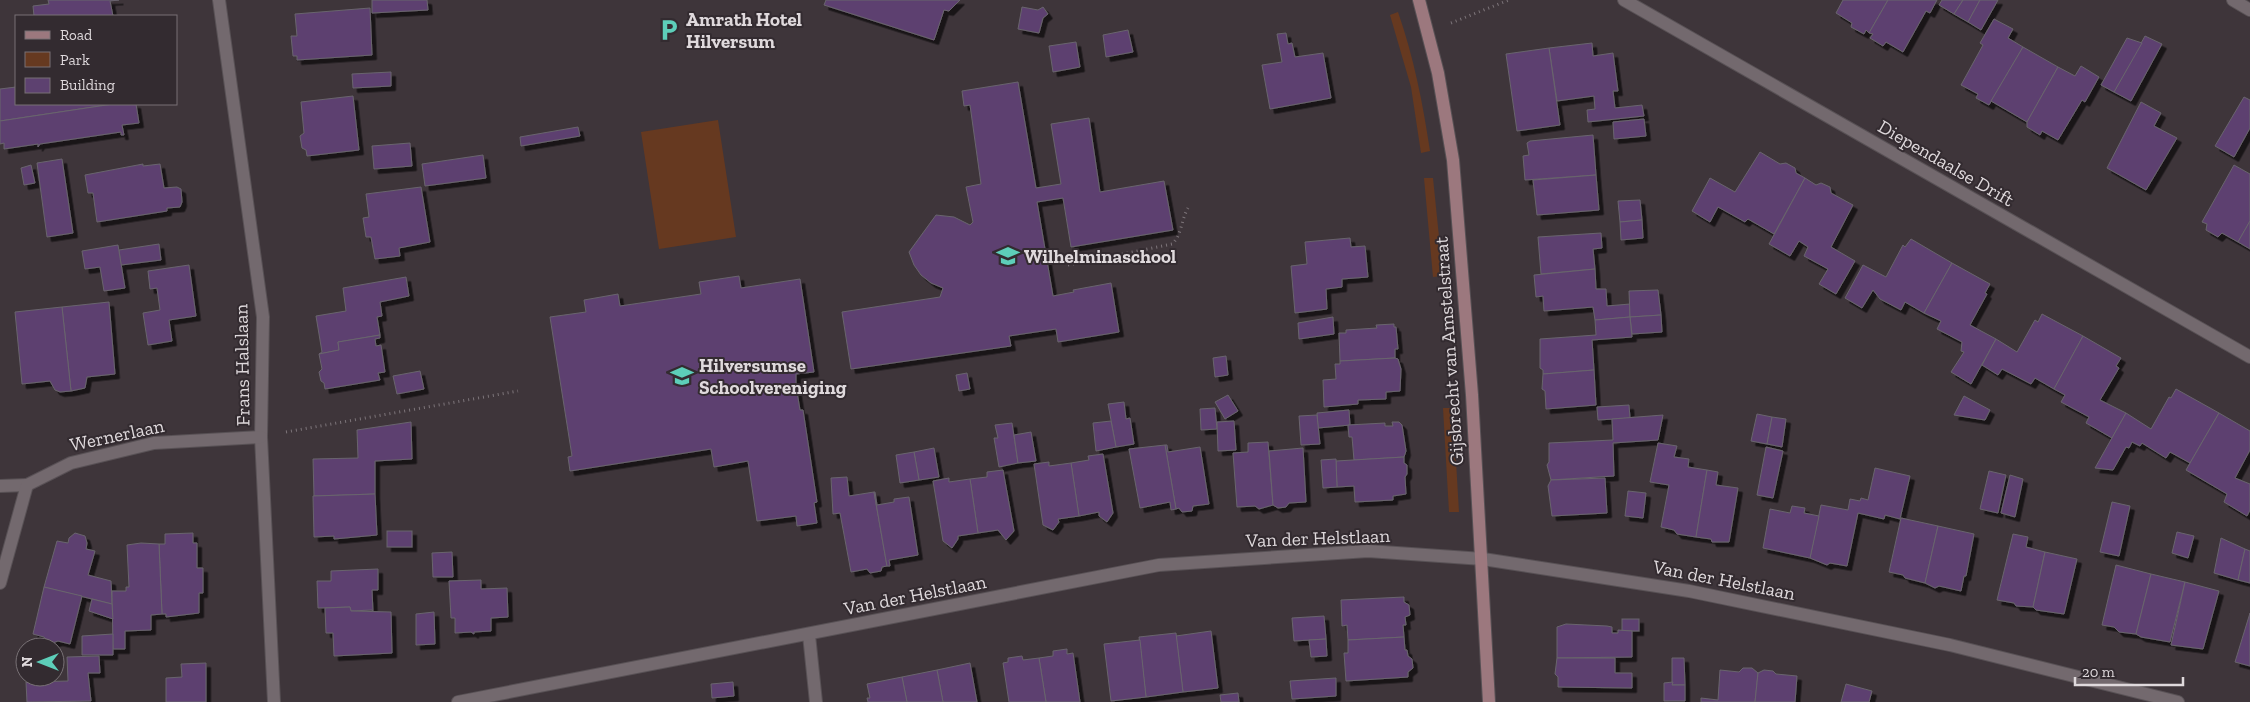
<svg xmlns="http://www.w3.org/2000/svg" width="2250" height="702" viewBox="0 0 2250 702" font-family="'Zilla Slab',serif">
<defs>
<filter id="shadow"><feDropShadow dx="4.5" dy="4.5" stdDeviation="0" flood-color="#0009"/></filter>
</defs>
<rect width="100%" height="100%" fill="#3e353a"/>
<g fill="#663920">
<path d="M1398 12C1414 58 1423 104 1430 151L1421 153 1411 87 1390 15Z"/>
<path d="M718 120 736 237 659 249 641 132Z"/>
<path d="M1424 178H1433L1443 276 1433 277Z"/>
<path d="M1450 408V411L1453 410 1459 512H1449L1443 408Z"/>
</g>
<g fill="#5d4170" stroke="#69646d" filter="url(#shadow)">
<path d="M48 0H119L110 1 113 16H34L33 6 49 4Z"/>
<path d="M372 0H427L428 10 372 13Z"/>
<path d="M826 0H960L949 11 944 10 934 40 824 5Z"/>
<path d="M1843 0H1888L1869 33 1866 30 1864 34 1851 27 1852 23 1836 13Z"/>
<path d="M1888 0H1937L1930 13 1926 11 1903 52 1886 42 1883 46 1870 38 1873 34 1869 33Z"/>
<path d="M1942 0H1963L1954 14 1939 5Z"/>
<path d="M1963 0H1980L1968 22 1954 14Z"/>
<path d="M1980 0H1998L1981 30 1968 22Z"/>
<path d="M1022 7 1038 10 1043 7 1048 14 1043 18 1039 33 1018 29Z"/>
<path d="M370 8 372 55 297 60V56H293L291 36H297L295 14Z"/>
<path d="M1994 19 2013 29 2008 38 2023 47 1989 105 1976 98 1978 94 1961 85 1983 45 1980 43Z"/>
<path d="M1128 30 1133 52 1106 57 1103 35Z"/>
<path d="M1286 33 1288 44 1292 43 1295 57 1323 53 1331 98 1270 109 1262 65 1282 62 1277 34Z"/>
<path d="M2145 36 2162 44 2131 101 2114 92Z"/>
<path d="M2127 38 2142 43 2114 92 2101 85Z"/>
<path d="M1076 42 1080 67 1053 72 1049 46Z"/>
<path d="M1592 43 1593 56 1613 53 1618 91H1613L1615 108 1642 105 1644 116 1588 122 1587 110 1595 109 1594 96 1557 101 1549 48Z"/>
<path d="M2023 47 2058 67 2027 122 1991 101Z"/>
<path d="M1549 48 1560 125 1517 131 1506 54Z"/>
<path d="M2081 66 2099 77 2085 102 2082 100 2058 140 2042 131 2040 135 2027 127V122L2058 67 2075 76Z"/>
<path d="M391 72V86L353 88 352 74Z"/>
<path d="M1018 82 1036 188 1061 184 1051 124 1089 118 1100 192 1164 181 1173 230 1071 247 1063 198 1037 202 1053 296 1074 292 1073 290 1111 283 1119 332 1058 342 1056 329 1009 336 1011 346 851 369 842 312 940 297 943 288 931 283 921 275 914 265 909 252 936 215 954 217 970 225 973 222 966 187 981 184 970 105 964 106 962 91Z"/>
<path d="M16 87V104H113L0 121V89Z"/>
<path d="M353 96 359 150 307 156 306 150 302 148 300 136 304 133 301 102Z"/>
<path d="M2244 97 2250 100V128L2234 157 2215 146Z"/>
<path d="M2141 102 2161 113 2154 126 2177 138 2146 190 2107 168Z"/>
<path d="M113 104H136L139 123 122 125 124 135H121V132L40 144 38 147V144L4 149V143L0 144V121Z"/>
<path d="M1644 119 1646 136 1614 139 1613 122Z"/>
<path d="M578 127 580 136 521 146 520 137Z"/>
<path d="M1593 135 1596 175 1525 180 1523 156 1529 155 1527 143 1530 141Z"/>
<path d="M410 143 412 166 374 169 372 146Z"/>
<path d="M1760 152 1780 164 1786 163 1795 168 1796 173 1805 178 1774 234 1748 219 1745 222 1718 207 1710 222 1692 211 1710 178 1735 192Z"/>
<path d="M483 155 486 178 425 186 422 164Z"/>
<path d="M62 159 73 233 47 237 37 163Z"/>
<path d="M143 164V166L160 164 164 188 177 187 181 189 182 202 180 207 167 208V211L97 222 93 193H88L85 175Z"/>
<path d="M31 165 35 183 24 185 21 168Z"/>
<path d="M2234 165 2250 174V221L2238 242 2222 233 2218 237 2206 230 2207 224 2202 222Z"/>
<path d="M1596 175 1599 210 1537 215 1533 180Z"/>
<path d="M1805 178 1816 185 1821 183 1830 187 1831 193 1853 205 1831 247 1855 261 1836 294 1819 284 1828 269 1804 256 1808 247 1799 241 1790 256 1769 244Z"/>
<path d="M421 187 430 242 399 248 400 256 375 259 371 237H366L363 218 369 217 366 194Z"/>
<path d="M1640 200 1642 220 1620 222 1618 201Z"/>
<path d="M1642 220 1643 238 1621 240 1620 222Z"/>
<path d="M2250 221V249L2238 242Z"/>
<path d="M1601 233 1602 248 1593 249 1595 269 1541 274 1538 237Z"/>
<path d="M1350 238 1351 247 1365 246 1368 277 1342 279V287L1326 289 1327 309 1295 313 1291 266 1307 264 1305 242Z"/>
<path d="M1911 239 1952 263 1924 313 1905 302 1901 310 1880 299 1873 290 1862 308 1845 298 1863 265 1886 277 1903 245 1905 247Z"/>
<path d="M159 244 161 260 121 265 119 250Z"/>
<path d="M118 245 125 288 104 291 100 267 85 269 82 251Z"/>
<path d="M1952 263 1990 284 1985 293 1987 294 1970 325 1996 339 1971 384 1951 372 1964 352 1961 351 1962 342 1937 329 1941 321 1924 313Z"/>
<path d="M189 265 196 316 169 320 172 341 148 345 143 313 160 310 157 288 150 289 148 271Z"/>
<path d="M1595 269 1596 289H1606L1607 306 1630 304V317L1595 320 1593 307 1544 311 1543 296 1536 297 1534 275Z"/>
<path d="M739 276 741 288 800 279 814 372 796 374V386L800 410H803L817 502 814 503 817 523 797 526 796 516 757 521 748 461 714 467 711 449 570 471 568 457 572 456 550 317 586 312 584 300 618 294 620 306 701 294 699 282Z"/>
<path d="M406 277 409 296 380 302 382 316 377 317 380 335 338 342 339 350 319 354 322 352 316 316 346 311 343 288Z"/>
<path d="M1658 290 1661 315 1630 317 1629 291Z"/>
<path d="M109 302 115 374 87 377 85 388 71 391 62 307Z"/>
<path d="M62 307 71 391 60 392 55 390 50 381 22 384 15 312Z"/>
<path d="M2042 314 2083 336 2054 389 2035 378 2031 384 2002 369 1998 375 1982 365 1996 339 2017 352 2035 320 2038 322Z"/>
<path d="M1661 315 1662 332 1632 334 1630 317Z"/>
<path d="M1333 317 1334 334 1299 339 1298 323Z"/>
<path d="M1630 317 1632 337 1592 340 1594 370 1543 374V370L1540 368V339L1596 335 1595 320Z"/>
<path d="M1394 324V327H1396L1398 349H1395V358L1340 361 1339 333H1346V330L1377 328 1376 325Z"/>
<path d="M380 335V338L375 339 376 346 381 345 385 372 378 373 380 380 325 389 324 383 321 381 319 372 322 369 319 354 339 350 338 342Z"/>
<path d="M2083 336 2121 358 2116 366 2119 368 2100 400 2126 413 2112 438 2086 423 2089 417 2061 402 2065 395 2054 389Z"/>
<path d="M1226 356 1228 375 1215 377 1213 358Z"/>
<path d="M1395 358 1398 359 1401 369 1400 391 1386 392V399L1358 400V404L1324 407 1323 380 1336 379 1335 364H1340V361Z"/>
<path d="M1594 370 1596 405 1546 409 1545 391 1542 389 1543 374Z"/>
<path d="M420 371 424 389 397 394 393 376Z"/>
<path d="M967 373 970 389 959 391 956 375Z"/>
<path d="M2176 389 2219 413 2190 463 2170 452 2166 458 2142 443 2140 446 2132 442 2129 448 2126 447 2113 470 2095 468 2126 413 2151 429 2169 397 2171 398Z"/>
<path d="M1228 395 1238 411 1225 419 1215 402Z"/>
<path d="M1964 396 1990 410 1985 420 1954 415Z"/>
<path d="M1124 402 1126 419 1130 418 1134 444 1116 447 1108 404Z"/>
<path d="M1629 405 1630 418 1598 420 1597 407Z"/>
<path d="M1215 408 1217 429 1201 430 1200 409Z"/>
<path d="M1349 410 1350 425 1318 428 1317 413Z"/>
<path d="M2219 413 2250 431V450L2235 478 2250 484V510L2247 516 2224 502 2227 494 2186 470Z"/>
<path d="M1757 414 1772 417 1767 444 1751 441Z"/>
<path d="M1317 415 1320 444 1301 445 1299 416Z"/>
<path d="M1663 415 1658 440 1613 443 1614 476 1551 480 1547 465 1549 462V443L1613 440 1612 419Z"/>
<path d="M1772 417 1786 419 1782 447 1767 444Z"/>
<path d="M1111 421 1116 447 1096 451 1093 423Z"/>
<path d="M1234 421 1236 450 1218 451 1217 422Z"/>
<path d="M411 422 412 459 375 461V494L314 496 313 459 358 458 357 430Z"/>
<path d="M1392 422H1399L1402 425 1406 451 1404 457 1354 460 1352 437H1349L1348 425 1385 423V426H1393Z"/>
<path d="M1012 423 1018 463 999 467 994 438H998L995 425Z"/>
<path d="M1031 432 1036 461 1018 463 1014 435Z"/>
<path d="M1268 442 1273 505 1259 509 1255 506 1237 507 1233 453 1248 452V443Z"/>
<path d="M1658 443 1677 446 1674 457 1689 459 1688 467 1707 470 1696 537 1677 534 1674 530 1661 527 1669 485 1650 482Z"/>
<path d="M1165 445H1167L1168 452 1200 447 1209 504 1193 506 1192 511 1182 512 1179 508 1176 509Z"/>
<path d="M1165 445 1176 509 1171 510 1170 502 1140 508 1129 449Z"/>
<path d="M1766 447 1783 451 1773 498 1757 495Z"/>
<path d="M934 448 939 477 919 480 914 452Z"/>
<path d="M1303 448 1306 502 1289 503 1286 507 1278 508 1273 505 1269 451Z"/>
<path d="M914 452 919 480 900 483 896 455Z"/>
<path d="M1103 454 1113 513 1107 522 1099 516V512L1079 516 1071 463 1089 460 1088 456Z"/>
<path d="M1404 457V463L1407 465V474L1405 477 1406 494 1393 496V500L1355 502 1354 486 1337 487 1336 461Z"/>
<path d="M1336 459 1337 487 1323 488 1321 460Z"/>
<path d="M1049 462V466L1071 463 1079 516 1058 519 1059 522 1053 530 1043 525 1034 464Z"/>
<path d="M1875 468 1910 476 1900 519 1885 515 1884 519 1858 513 1847 566 1830 563 1827 565 1810 558 1821 505 1848 510 1850 499 1860 501 1861 498 1868 500Z"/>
<path d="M1003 470 1014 531 1006 540 998 530 978 533 970 479 987 477V472Z"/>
<path d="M1707 470 1718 472 1716 485 1738 488 1729 542H1712L1711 539 1696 537Z"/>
<path d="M1989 471 2006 475 1998 513 1980 509Z"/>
<path d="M2010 475 2023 479 2015 517 2001 513Z"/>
<path d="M847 477 849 496 874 492 887 566 882 567 881 571 870 573 867 569 851 572 840 513 833 514 831 478Z"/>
<path d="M949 478V482L970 479 978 533 958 536V539L952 548 943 541 933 481Z"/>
<path d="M1605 478 1607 513 1552 516 1548 486 1551 480Z"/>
<path d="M1628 491 1646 493 1643 518 1625 516Z"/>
<path d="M874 492H875L877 505 894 502V499L909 497 918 555 889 560 890 566H887Z"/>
<path d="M375 494 377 535 334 539V536L314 537 313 496Z"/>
<path d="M2112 502 2130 506 2119 556 2100 552Z"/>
<path d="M1792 506 1805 508 1804 513 1819 516 1810 558 1763 548 1770 509 1790 513Z"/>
<path d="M1901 518 1938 526 1925 583 1905 578 1903 575 1889 572Z"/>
<path d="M1938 526 1974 534 1966 576H1964L1961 591 1939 586 1935 588 1925 583Z"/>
<rect x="387" y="531" width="25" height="16"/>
<path d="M2177 532 2194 536 2188 558 2172 553Z"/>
<path d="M75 533 85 536 87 543 86 549 95 551 88 575 111 581 112 604 44 587 57 541 68 543 69 538Z"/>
<path d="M193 533V543H197V568H203V593H199V613L166 617V614H162L159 544H165V534Z"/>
<path d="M2013 534 2028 537 2026 547 2045 552 2033 607 2016 606 2014 603 1997 600Z"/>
<path d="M2221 538 2245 549 2238 580 2214 573Z"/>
<path d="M141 543 159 544 162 614 151 615V630L125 631V649H113L112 591H126V587H129L127 545Z"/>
<path d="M2245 549 2250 551V583L2238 580Z"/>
<path d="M452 552 453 577H433L432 553Z"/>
<path d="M2045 552 2077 559 2064 614 2036 610 2033 607Z"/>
<path d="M2116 565 2151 574 2136 634 2119 632 2114 627 2102 625Z"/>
<path d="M378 569V590H372L373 612 372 610 351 611 350 607 318 608 317 581H331V571Z"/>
<path d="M2151 574 2185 582 2170 642 2141 637 2136 634Z"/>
<path d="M481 580V589L507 588 508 617 491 618V631L474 632V634L471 632 455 633V618H451L449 581Z"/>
<path d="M2185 582 2219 591 2203 649 2171 645Z"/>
<path d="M44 587 82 596 70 644 58 641 50 644 44 637 33 634Z"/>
<path d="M1404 597V602L1409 605 1410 615 1405 617 1406 625H1403L1404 637 1348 640 1347 625 1342 626 1341 600Z"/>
<path d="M92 599 112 604 113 619 89 611Z"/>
<path d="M350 607 351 611 391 612 392 653 334 656 333 633H326L325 608Z"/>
<path d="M434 612 435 644 416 645V614Z"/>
<path d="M2250 613V666L2235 662Z"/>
<path d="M1324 616 1326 639 1294 641 1292 618Z"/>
<rect x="1622" y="619" width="17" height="12"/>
<path d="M1566 624 1607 626 1612 627V633H1618V630L1632 631V657L1557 658V627Z"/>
<path d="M1211 631 1218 688 1183 692 1176 636Z"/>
<path d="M1176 633 1183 692 1146 697 1139 637Z"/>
<path d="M113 634V655H82V636Z"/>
<path d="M1404 637 1405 650H1407L1408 656 1412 659 1413 668 1408 672V677L1346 681 1344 653H1348V640Z"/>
<path d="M1326 639 1327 656 1311 657 1309 640Z"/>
<path d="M1140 640 1146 697 1111 701 1104 644Z"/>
<path d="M1067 649V654L1073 653 1080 702H1046L1039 658 1053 656V651Z"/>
<path d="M99 656 100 673H88L91 701 27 702 26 682 68 681 67 657Z"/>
<path d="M1022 656 1023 660 1039 658 1046 702H1009L1003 663 1008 662V658Z"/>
<path d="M1557 658H1615V673H1632V688L1558 687V677L1555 674Z"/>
<path d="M1672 658H1684L1685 685H1672Z"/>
<path d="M206 663V702H166V678L182 677 181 664Z"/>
<path d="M970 663 977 702H943L937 670Z"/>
<path d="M1743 668H1752L1758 673 1755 702H1701V698L1718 700 1720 670 1739 672Z"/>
<path d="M937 670 943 702H907L902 677Z"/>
<path d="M1764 670 1773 671 1776 674 1797 676 1795 702H1755L1758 673Z"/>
<path d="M902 677 907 702H868L867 698H870L867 684Z"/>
<path d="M1336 678V696L1292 699 1290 681Z"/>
<path d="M733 682 734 696 712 698 711 684Z"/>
<path d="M1673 682 1672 685H1685V701H1664V683Z"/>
<path d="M1846 684 1872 691 1869 702H1841Z"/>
<path d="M1238 693 1239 702H1221L1220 695Z"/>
</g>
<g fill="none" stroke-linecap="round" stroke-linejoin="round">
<defs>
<path id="lane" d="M2233 0 2250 10"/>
<g id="street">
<path d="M219 0 263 317 261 437 274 702"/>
<path d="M1624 0 2250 357"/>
<path d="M0 486 27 485"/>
<path d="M0 583 27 485 71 463 154 443 261 437"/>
<path d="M809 635 816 702"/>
<path d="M458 702 1159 565 1368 551 1483 559 1689 591 1950 645 2178 702"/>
</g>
<path id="secondary" d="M1419 0 1438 73 1453 160 1472 395 1489 702"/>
</defs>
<use href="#lane" stroke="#585155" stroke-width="14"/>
<use href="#street" stroke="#585155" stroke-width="14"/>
<use href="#secondary" stroke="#585155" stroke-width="14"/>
<g stroke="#7d757a" stroke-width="3" stroke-dasharray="1 4" stroke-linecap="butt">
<path d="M1451 23 1509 0"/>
<path d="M1068 265 1172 244C1182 235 1181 220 1188 208"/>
<path d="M286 432 518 391"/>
</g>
<use href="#lane" stroke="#73696e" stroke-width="12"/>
<use href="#street" stroke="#73696e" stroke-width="12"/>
<use href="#secondary" stroke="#9c787e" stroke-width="12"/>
</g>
<defs>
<symbol id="parking-bare" viewBox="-9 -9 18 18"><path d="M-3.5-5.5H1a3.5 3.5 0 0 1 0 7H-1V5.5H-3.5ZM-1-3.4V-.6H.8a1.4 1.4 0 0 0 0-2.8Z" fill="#5dceb9" stroke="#332b30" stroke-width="2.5" paint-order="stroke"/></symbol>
<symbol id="school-bare" viewBox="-9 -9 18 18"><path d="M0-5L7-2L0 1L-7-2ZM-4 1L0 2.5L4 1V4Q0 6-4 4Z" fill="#5dceb9" stroke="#332b30" stroke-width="2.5" paint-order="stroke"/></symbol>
</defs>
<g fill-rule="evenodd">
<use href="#parking-bare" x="653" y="14" width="32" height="32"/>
<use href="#school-bare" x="992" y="240" width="32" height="32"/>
<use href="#school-bare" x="666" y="360" width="32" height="32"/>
</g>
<g text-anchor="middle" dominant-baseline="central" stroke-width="4" stroke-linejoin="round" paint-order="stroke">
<g font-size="19" font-weight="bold" fill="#dfd9dc" stroke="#332b30" text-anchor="start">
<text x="686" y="19">Amrath Hotel<tspan x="686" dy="22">Hilversum</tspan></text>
<text x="1024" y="256">Wilhelminaschool</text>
<text x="699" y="365">Hilversumse<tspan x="699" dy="22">Schoolvereniging</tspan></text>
</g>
<g font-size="19" fill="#dfd9dc" stroke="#332b30">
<text transform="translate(1946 163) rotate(30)">Diependaalse Drift</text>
<text transform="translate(1449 351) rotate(-94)">Gijsbrecht van Amstelstraat</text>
<text transform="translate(242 365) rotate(-91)">Frans Halslaan</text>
<text transform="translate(117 435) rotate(-12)">Wernerlaan</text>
<text transform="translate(1318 538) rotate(-2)">Van der Helstlaan</text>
<text transform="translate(1724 580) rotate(11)">Van der Helstlaan</text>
<text transform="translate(915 595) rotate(-11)">Van der Helstlaan</text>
</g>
</g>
<rect x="15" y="15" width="162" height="90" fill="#332b30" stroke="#787175"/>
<rect x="25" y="31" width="25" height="8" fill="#9c787e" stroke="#787175"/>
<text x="60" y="40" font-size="15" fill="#dfd9dc">Road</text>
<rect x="25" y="52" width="25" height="15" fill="#663920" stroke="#787175"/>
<text x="60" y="65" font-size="15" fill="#dfd9dc">Park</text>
<rect x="25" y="78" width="25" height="15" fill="#5d4170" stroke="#787175"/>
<text x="60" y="90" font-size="15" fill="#dfd9dc">Building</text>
<g transform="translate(40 662) rotate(270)"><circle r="24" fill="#332b30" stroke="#787175"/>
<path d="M0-4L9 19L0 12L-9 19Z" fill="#5dceb9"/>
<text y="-8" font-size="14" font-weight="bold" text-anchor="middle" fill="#dfd9dc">N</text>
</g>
<path d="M2075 677v8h108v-8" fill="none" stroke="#dfd9dc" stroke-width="2.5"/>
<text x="2082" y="677" font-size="15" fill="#dfd9dc" stroke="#332b30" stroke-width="4" paint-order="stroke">20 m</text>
</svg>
